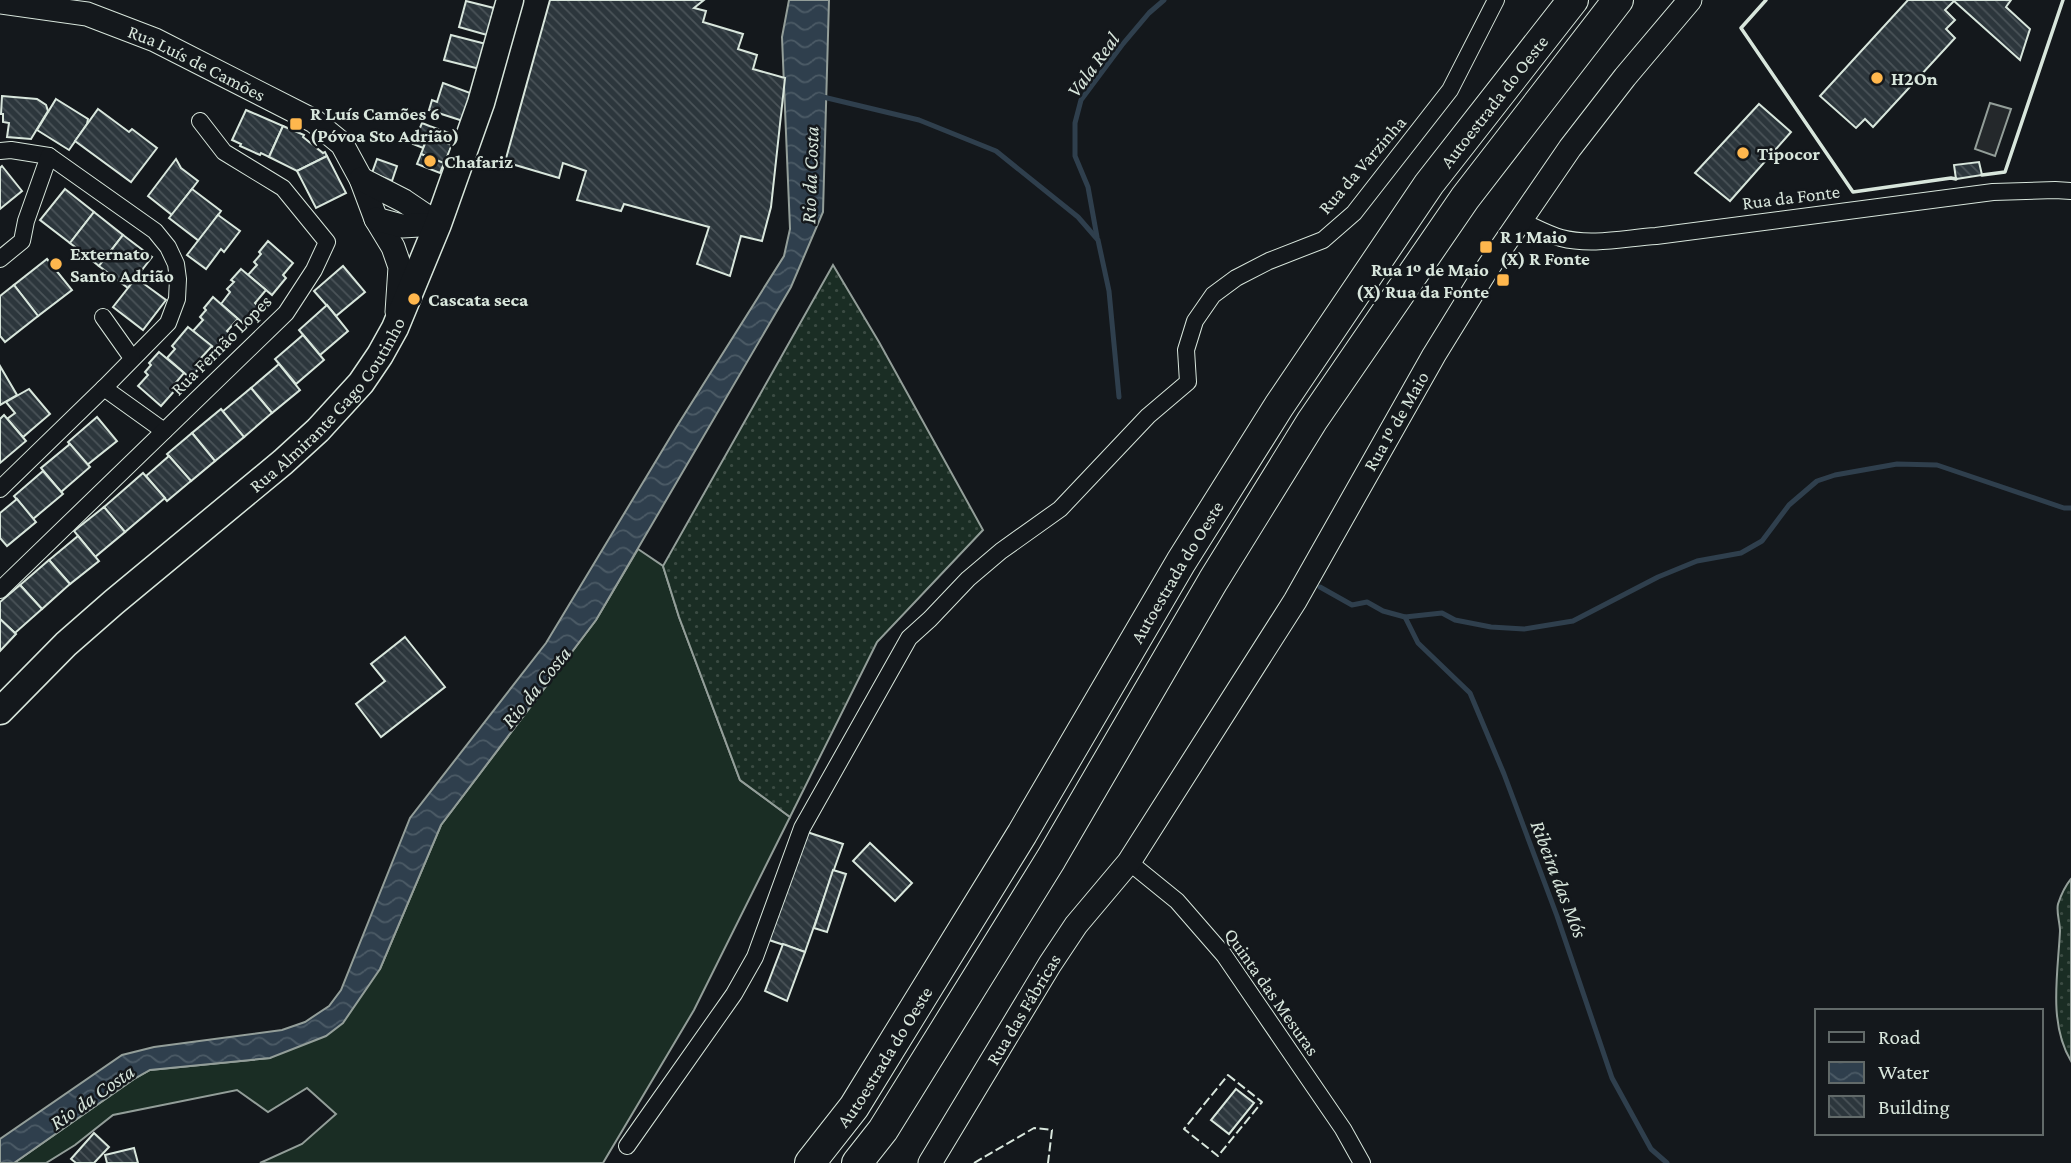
<svg xmlns="http://www.w3.org/2000/svg" width="2071" height="1163" viewBox="0 0 2071 1163" font-family="'Crimson Pro',serif">
<defs>
<pattern id="garden-dots" width="8" height="8" patternUnits="userSpaceOnUse" patternTransform="scale(1.75)"><rect width="8" height="8" fill="#1a2d24"/><path d="M2 2h.1M6 6h.1" fill="none" stroke="#3b4b43" stroke-width="1.8" stroke-linecap="round"/></pattern>
<pattern id="water-waves" width="16" height="10" patternUnits="userSpaceOnUse" patternTransform="scale(1.75)"><rect width="16" height="10" fill="#2f3f4d"/><path d="M0 5q4-4 8 0t8 0" fill="none" stroke="#4c5b66"/></pattern>
<pattern id="building-back-hatch" width="6" height="6" patternUnits="userSpaceOnUse" patternTransform="scale(1.75)"><rect width="6" height="6" fill="#2c363c"/><path d="M-1 5l2 2M0 0l6 6M5-1l2 2" fill="none" stroke="#4a5358"/></pattern>
</defs>
<rect width="100%" height="100%" fill="#14181c"/>
<path fill="#1a2d24" stroke="#939e99" stroke-width="2" d="M638 549 663 566 679 617 740 780 790 817 694 1010 603 1163H260L302 1144 336 1114 307 1088 268 1112 237 1090 113 1115 75 1145 46 1163H14L134 1079 150 1070 270 1058 380 969 441 825 596 620Z"/>
<g fill="url(#garden-dots)" stroke="#939e99" stroke-width="2">
<path d="M833 265 879 342 983 530 877 642 790 817 740 780 679 617 663 566Z"/>
<path d="M2071 879V1061C2048 1023 2058 973 2060 931 2060 922 2056 912 2058 904 2061 895 2066 885 2071 879Z"/>
</g>
<path fill="#24282b" stroke="#939e99" stroke-width="2" d="M1990 103 2011 109 1995 156 1975 149Z"/>
<path fill="url(#water-waves)" stroke="#939e99" stroke-width="2" d="M789 0H829L823 212 791 287 596 620 441 825 380 969 343 1023 326 1036 270 1058 150 1070 134 1079 14 1163H0V1139L122 1055 154 1047 282 1030 305 1022 329 1006 341 990 410 818 546 643 677 426 784 256 790 229 782 37Z"/>
<g fill="none" stroke-linecap="round" stroke-linejoin="round">
<g stroke="#2f3f4d" stroke-width="5">
<path d="M819 96 919 120 996 151 1078 217 1098 240 1109 291 1119 397"/>
<path d="M1097 237 1088 187 1075 156V123L1081 100 1122 45 1149 13 1164 0"/>
<path d="M1320 587 1352 605 1367 602 1383 611 1405 617 1442 613 1455 620 1491 627 1524 629 1573 621 1658 577 1697 561 1741 553 1762 541 1789 505 1817 481 1835 475 1897 464 1937 465 2064 508H2071"/>
<path d="M1405 617 1418 643 1470 693 1504 774 1557 916 1612 1078 1651 1149 1667 1163"/>
</g>
</g>
<g fill="url(#building-back-hatch)" stroke="#d8e6dc" stroke-width="2">
<path d="M550 0H704L694 8 706 11 703 22 743 34 738 49 757 55 753 69 785 78 771 207 762 241 741 236 730 276 697 264 709 227 624 204 621 211 577 200 586 171 563 163 559 178 505 162Z"/>
<path d="M1908 0H2011L2006 7 2030 29 2020 60 1954 1 1945 10 1955 20 1946 29 1955 38 1873 127 1865 119 1856 128 1820 96Z"/>
<path d="M466 1 494 8 487 35 459 27Z"/>
<path d="M451 35 486 44 480 69 444 60Z"/>
<path d="M443 83 473 94 463 121 429 110 432 100 437 102Z"/>
<path d="M2 96 37 99 46 105 48 111 31 139 7 137 9 123 3 122V114H1Z"/>
<path d="M56 99 88 119 87 124 69 150 37 130Z"/>
<path d="M1759 104 1791 132 1730 201 1695 173Z"/>
<path d="M98 109 129 132 132 129 157 148 131 182 75 141Z"/>
<path d="M246 110 283 126 269 157 261 153 260 155 240 146 241 144 232 140Z"/>
<path d="M422 123 432 127 423 148 413 144Z"/>
<path d="M283 126 304 135 303 137 323 153 325 152 327 156 297 171 269 157Z"/>
<path d="M432 127 455 135 451 145 428 136Z"/>
<path d="M428 136 452 145 444 164 421 154Z"/>
<path d="M421 154 444 163 440 173 417 164Z"/>
<path d="M327 156 346 193 316 208 297 171Z"/>
<path d="M176 159 181 168 198 181 172 215 148 196Z"/>
<path d="M377 159 397 166 392 181 372 173Z"/>
<path d="M1979 162 1982 175 1956 179 1954 165Z"/>
<path d="M2 166 22 191 0 209V168Z"/>
<path d="M65 189 94 212 70 243 40 220Z"/>
<path d="M192 189 221 211 199 241 169 218Z"/>
<path d="M94 212 123 235 99 266 70 243Z"/>
<path d="M218 215 240 231 224 252 221 249 206 269 187 255Z"/>
<path d="M123 235 152 257 128 288 99 266Z"/>
<path d="M268 241 293 263 283 275 286 278 272 295 248 275 257 265 254 262 261 254 259 252Z"/>
<path d="M47 259 72 290 38 316 14 285Z"/>
<path d="M343 266 365 292 336 316 314 291Z"/>
<path d="M241 269 266 290 255 303 259 307 244 324 221 304 230 292 227 289 234 282 231 280Z"/>
<path d="M136 278 166 300 143 330 113 307Z"/>
<path d="M14 285 38 316 5 342 0 336V296Z"/>
<path d="M213 297 238 319 227 331 230 334 216 350 193 331 203 320 200 317 206 310 204 308Z"/>
<path d="M327 305 348 331 320 355 299 330Z"/>
<path d="M188 327 212 346 201 358 205 362 190 378 167 358 175 349 172 346Z"/>
<path d="M303 335 324 360 296 384 275 359Z"/>
<path d="M159 352 184 373 174 385 177 388 161 406 138 386 148 375 145 372 151 365 149 363Z"/>
<path d="M279 364 300 390 272 413 251 388Z"/>
<path d="M0 366 17 395 0 405Z"/>
<path d="M251 388 272 413 244 437 222 412Z"/>
<path d="M29 389 50 414 23 437 7 419 15 413 6 402Z"/>
<path d="M221 409 244 437 215 461 192 433Z"/>
<path d="M4 415 26 441 0 463V419Z"/>
<path d="M97 417 117 441 87 465 68 442Z"/>
<path d="M192 433 215 461 191 481 167 454Z"/>
<path d="M70 444 90 467 61 492 41 468Z"/>
<path d="M169 456 191 481 167 501 146 476Z"/>
<path d="M43 471 63 494 33 519 14 496Z"/>
<path d="M143 473 165 498 125 532 104 507Z"/>
<path d="M17 499 36 522 7 546 0 538V513Z"/>
<path d="M104 507 125 532 95 557 74 531Z"/>
<path d="M78 536 99 561 70 584 49 560Z"/>
<path d="M49 560 70 584 42 609 20 585Z"/>
<path d="M20 585 42 609 15 633 0 619V602Z"/>
<path d="M0 619 16 634 0 651Z"/>
<path d="M405 637 445 687 381 737 356 704 385 681 371 664Z"/>
<path d="M807 832 843 844 805 952 769 940Z"/>
<path d="M870 843 912 883 895 901 853 861Z"/>
<path d="M833 870 846 874 827 932 814 928Z"/>
<path d="M783 944 805 952 787 1001 765 991Z"/>
<path d="M1236 1089 1254 1103 1229 1134 1211 1120Z"/>
<path d="M94 1133 109 1147 94 1163H76L71 1159Z"/>
<path d="M134 1148 138 1163H107L105 1155Z"/>
</g>
<g fill="none" stroke-linecap="round" stroke-linejoin="round">
<defs>
<g id="street">
<path d="M0 151 11 150 49 156 155 231 168 247 176 264 178 279 177 299 168 323 104 388 0 489"/>
<path d="M1519 220C1533 226 1547 234 1561 238 1591 246 1626 238 1656 236L1993 192 2055 190 2071 191"/>
<path d="M0 259 22 241 26 221 49 156"/>
<path d="M103 317 132 358"/>
<path d="M104 388 164 431"/>
<path d="M0 590 286 313 314 270 327 242 283 188 224 152 200 121"/>
<path d="M1129 862 1177 901 1224 955 1343 1129 1362 1163"/>
<path d="M627 1146 734 994 755 957 802 828 909 638 930 619 968 579 1001 551 1060 509 1148 416 1188 382 1186 350 1195 321 1213 295 1236 278 1269 261 1323 240 1354 213 1450 90 1496 0"/>
</g>
<g id="secondary">
<path id="s1" d="M0 2 87 14 155 40 314 121 342 144 361 179 376 219 393 247 400 267 397 312"/>
<path d="M361 179 404 201 438 224"/>
<path d="M376 219 402 226 438 224"/>
<path id="s2" d="M930 1163 1050 964 1076 925 1129 862 1295 601 1434 355 1487 269 1570 148 1625 77 1690 0"/>
</g>
<g id="primary">
<path id="s3" d="M0 711 66 644 114 602 283 462 318 430 361 383 380 355 395 328 438 224 481 103 510 0"/>
</g>
<g id="highway">
<path id="s4" d="M810 1163 854 1107 1022 834 1181 562 1279 406 1429 184 1573 0"/>
<path d="M857 1163 883 1130 1051 859 1213 581 1312 421 1465 198 1618 0"/>
</g>
</defs>
<use href="#street" stroke="#d8e6dc" stroke-width="18"/>
<use href="#secondary" stroke="#d8e6dc" stroke-width="25"/>
<use href="#primary" stroke="#d8e6dc" stroke-width="29"/>
<use href="#highway" stroke="#d8e6dc" stroke-width="32"/>
<use href="#street" stroke="#14181c" stroke-width="16"/>
<use href="#secondary" stroke="#14181c" stroke-width="23"/>
<use href="#primary" stroke="#14181c" stroke-width="26"/>
<use href="#highway" stroke="#14181c" stroke-width="30"/>
<g stroke="#d8e6dc" stroke-width="2" stroke-dasharray="9 3.5" stroke-linecap="butt">
<path d="M1228 1075 1262 1102 1218 1156 1184 1129Z"/>
<path d="M974 1163 1034 1128 1052 1130 1048 1163"/>
</g>
<g stroke="#d8e6dc" stroke-width="3.5">
<path d="M1766 0 1741 28 1853 192 1951 178 1956 179"/>
<path d="M1982 175 2005 172 2063 0"/>
</g>
</g>
<g fill="#ffb74d" stroke="#14181c" stroke-width="2.5">
<circle cx="1877" cy="78" r="7"/>
<rect x="289" y="117" width="14" height="14" rx="3.5"/>
<circle cx="1743" cy="153" r="7"/>
<circle cx="430" cy="161" r="7"/>
<rect x="1479" y="240" width="14" height="14" rx="3.5"/>
<circle cx="56" cy="264" r="7"/>
<rect x="1496" y="273" width="14" height="14" rx="3.5"/>
<circle cx="414" cy="299" r="7"/>
</g>
<g text-anchor="middle" dominant-baseline="central" stroke-width="5" stroke-linejoin="round" paint-order="stroke">
<g font-size="19" fill="#d8e6dc" stroke="#14181c">
<text stroke="none"><textPath href="#s1" startOffset="208">Rua Luís de Camões</textPath></text>
<text stroke="none"><textPath href="#s4" startOffset="1264">Autoestrada do Oeste</textPath></text>
<text transform="translate(1362 165) rotate(-49)">Rua da Varzinha</text>
<text transform="translate(1791 197) rotate(-7)">Rua da Fonte</text>
<text transform="translate(221 345) rotate(-45)">Rua Fernão Lopes</text>
<text stroke="none"><textPath href="#s3" startOffset="450">Rua Almirante Gago Coutinho</textPath></text>
<text transform="translate(1396 421) rotate(-60)">Rua 1º de Maio</text>
<text stroke="none"><textPath href="#s4" startOffset="696">Autoestrada do Oeste</textPath></text>
<text transform="translate(1272 992) rotate(55)">Quinta das Mesuras</text>
<text stroke="none"><textPath href="#s2" startOffset="180">Rua das Fábricas</textPath></text>
<text stroke="none"><textPath href="#s4" startOffset="130">Autoestrada do Oeste</textPath></text>
</g>
<g font-size="19" font-weight="bold" fill="#d8e6dc" stroke="#14181c" text-anchor="start">
<text x="1891" y="78">H2On</text>
<text x="310" y="113">R Luís Camões 6<tspan x="310" dy="22">(Póvoa Sto Adrião)</tspan></text>
<text x="1757" y="153">Tipocor</text>
<text x="444" y="161">Chafariz</text>
<text x="1500" y="236">R 1 Maio<tspan x="1500" dy="22">(X) R Fonte</tspan></text>
<text x="70" y="253">Externato<tspan x="70" dy="22">Santo Adrião</tspan></text>
<text x="1489" y="269" text-anchor="end">Rua 1º de Maio<tspan x="1489" dy="22">(X) Rua da Fonte</tspan></text>
<text x="428" y="299">Cascata seca</text>
</g>
<g font-size="21" font-style="italic" fill="#d8e6dc" stroke="#14181c">
<text transform="translate(1093 65) rotate(-54)">Vala Real</text>
<text transform="translate(810 175) rotate(-88)">Rio da Costa</text>
<text transform="translate(536 687) rotate(-51)">Rio da Costa</text>
<text transform="translate(1559 879) rotate(69)">Ribeira das Mós</text>
<text transform="translate(92 1097) rotate(-35)">Rio da Costa</text>
</g>
</g>
<rect x="1815" y="1009" width="228" height="126" fill="#14181c" stroke="#626a69" stroke-width="2"/>
<rect x="1829" y="1032" width="35" height="10" fill="#14181c" stroke="#626a69" stroke-width="2"/>
<text x="1878" y="1044" font-size="21" fill="#d8e6dc">Road</text>
<rect x="1829" y="1062" width="35" height="21" fill="url(#water-waves)" stroke="#626a69" stroke-width="2"/>
<text x="1878" y="1079" font-size="21" fill="#d8e6dc">Water</text>
<rect x="1829" y="1096" width="35" height="21" fill="url(#building-back-hatch)" stroke="#626a69" stroke-width="2"/>
<text x="1878" y="1114" font-size="21" fill="#d8e6dc">Building</text>
</svg>
